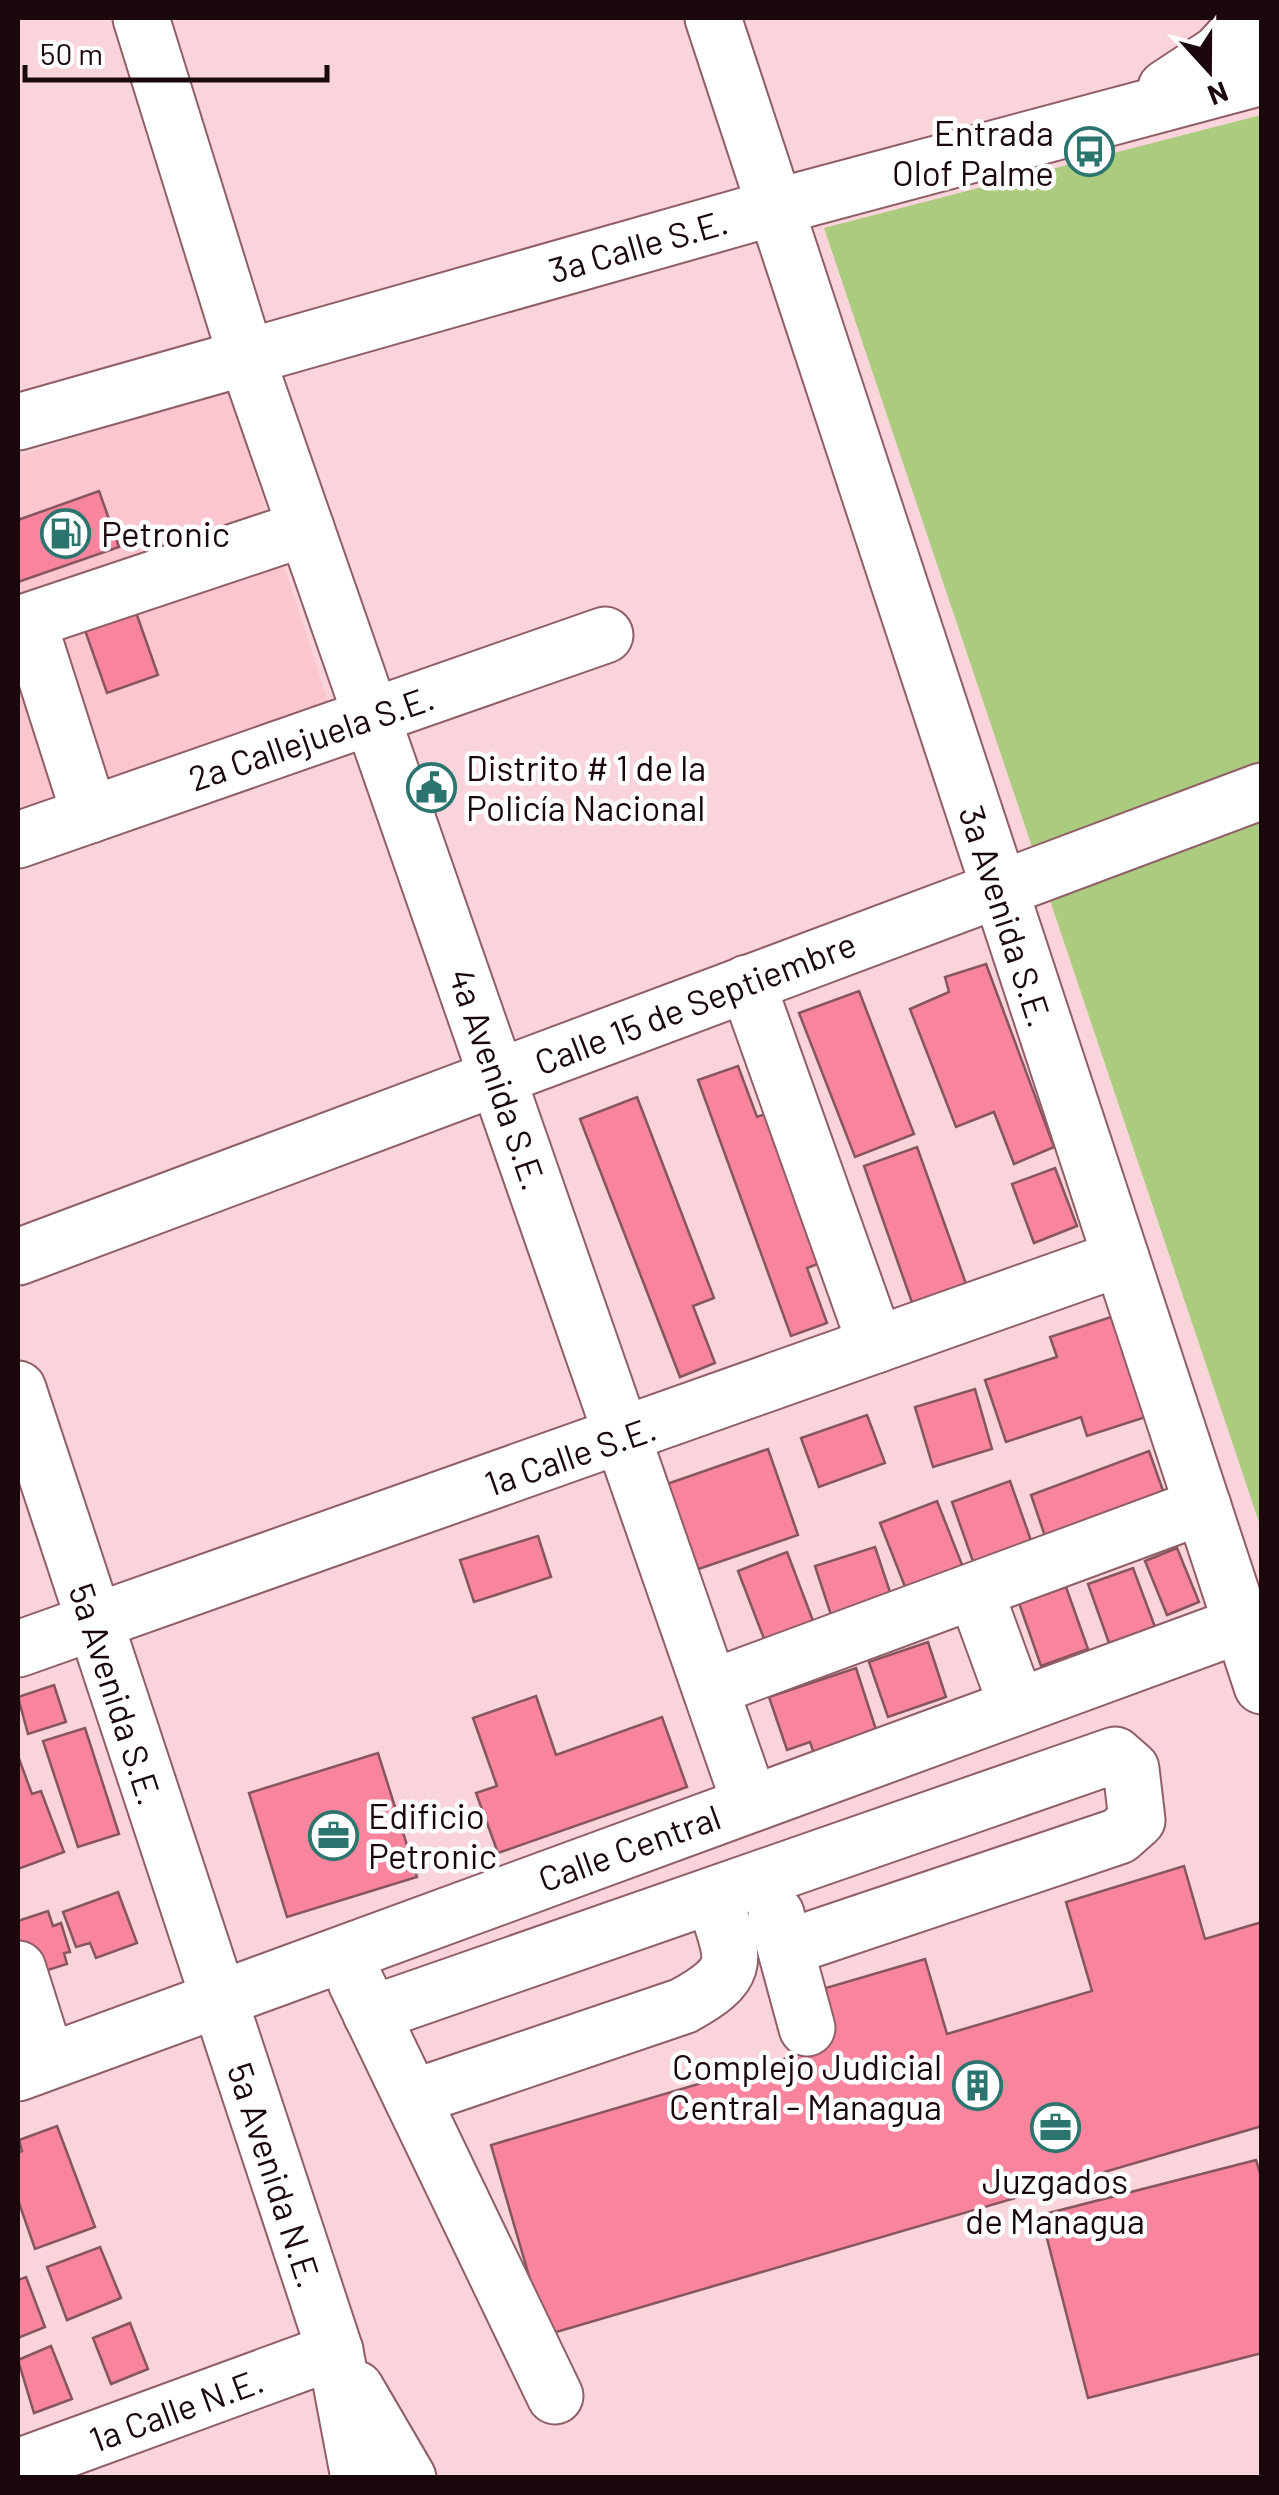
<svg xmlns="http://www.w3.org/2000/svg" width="1279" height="2495" viewBox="0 0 1279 2495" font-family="Barlow,sans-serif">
<rect width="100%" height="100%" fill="#f9d5db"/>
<path fill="#fbc6cf" d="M227 387 329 705 18 810V456Z"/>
<path fill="#abcc7f" d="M1261 115V1528L824 228Z"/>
<g fill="#f8849d" stroke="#86555e" stroke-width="2.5">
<path d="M99 491 119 547 18 582V520Z"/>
<path d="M131 598 158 675 107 693 80 616Z"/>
<path d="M986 964 1054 1147 1014 1164 994 1112 956 1127 910 1009 949 992 945 977Z"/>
<path d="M859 991 914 1134 855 1157 799 1013Z"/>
<path d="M738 1066 757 1117 777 1110 831 1259 807 1268 827 1323 791 1336 698 1080Z"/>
<path d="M637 1097 714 1298 693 1306 715 1363 680 1377 580 1119Z"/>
<path d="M917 1147 970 1295 916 1314 864 1166Z"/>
<path d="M1055 1168 1077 1226 1034 1243 1012 1184Z"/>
<path d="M1120 1314 1152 1415 1087 1436 1081 1417 1006 1442 985 1380 1057 1357 1050 1337Z"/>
<path d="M975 1389 992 1449 933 1467 915 1407Z"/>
<path d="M867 1415 885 1463 819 1487 801 1438Z"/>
<path d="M768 1449 798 1535 690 1572 661 1486Z"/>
<path d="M1149 1451 1167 1502 1048 1545 1031 1495Z"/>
<path d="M1010 1481 1034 1549 976 1570 952 1502Z"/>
<path d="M937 1501 966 1575 909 1597 880 1523Z"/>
<path d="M538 1536 551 1577 474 1602 460 1560Z"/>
<path d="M875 1547 892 1598 832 1618 815 1566Z"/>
<path d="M1177 1548 1199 1602 1167 1615 1145 1561Z"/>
<path d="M787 1552 815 1626 766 1644 738 1571Z"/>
<path d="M1133 1568 1155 1627 1109 1643 1088 1584Z"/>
<path d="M1066 1587 1088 1649 1041 1666 1019 1603Z"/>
<path d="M928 1642 946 1697 888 1717 869 1662Z"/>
<path d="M856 1668 881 1745 818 1765 810 1742 787 1750 769 1697Z"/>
<path d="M54 1685 66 1722 28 1734 18 1697Z"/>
<path d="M536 1696 556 1755 662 1717 687 1787 498 1853 476 1793 497 1786 473 1718Z"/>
<path d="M85 1728 119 1834 78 1847 43 1741Z"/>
<path d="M378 1753 417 1877 287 1917 249 1793Z"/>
<path d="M18 1756 32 1794 41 1791 64 1852 18 1869Z"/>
<path d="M1184 1866 1205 1939 1262 1922V2126L546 2335 491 2145 828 2046 812 1992 925 1959 947 2034 1092 1991 1066 1902Z"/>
<path d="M118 1892 137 1943 96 1958 90 1943 76 1947 63 1912Z"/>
<path d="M48 1911 53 1926 61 1923 70 1952 64 1953 67 1964 26 1977 18 1952V1921Z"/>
<path d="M57 2126 95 2227 35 2249 18 2200V2153L22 2151 19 2140Z"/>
<path d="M1256 2160 1262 2180V2353L1088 2398 1041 2215Z"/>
<path d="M100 2247 121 2298 67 2320 47 2267Z"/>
<path d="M26 2277 45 2327 18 2338V2280Z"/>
<path d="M130 2323 148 2369 111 2384 93 2338Z"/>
<path d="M51 2346 72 2399 34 2413 18 2360Z"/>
</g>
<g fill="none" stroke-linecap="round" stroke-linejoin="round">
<defs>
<g id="minor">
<path d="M141 18 246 356 750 1803"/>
<path d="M713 18 1262 1686"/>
<path d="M1166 88 1219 53 1251 18"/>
<path d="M18 422 776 207 1262 77"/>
<path d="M90 815 28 621 306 528"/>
<path d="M18 840 605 635"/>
<path d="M747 983 876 1345"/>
<path d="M18 1257 1262 791"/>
<path d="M18 1389 335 2351 359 2478"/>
<path d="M975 1591 1017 1706"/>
<path d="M18 1649 1121 1258"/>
<path d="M711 1688 1203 1506"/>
<path d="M776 1914 807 2028"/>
<path d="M18 1969 47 2061"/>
<path d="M356 1982 555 2396"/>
<path d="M371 2014 1115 1755 1131 1769 1137 1820 1119 1836 786 1948"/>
<path d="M18 2073 1262 1617"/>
<path d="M412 2098 683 2006C747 1971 733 1958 713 1896"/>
<path d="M356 2389 408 2478"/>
<path d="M18 2467 335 2351"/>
</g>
</defs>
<use href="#minor" stroke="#905e67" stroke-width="59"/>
<use href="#minor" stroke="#fff" stroke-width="55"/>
</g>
<defs>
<symbol id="bus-ring" viewBox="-11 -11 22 22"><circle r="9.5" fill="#fff" stroke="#2c756e" stroke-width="1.5"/><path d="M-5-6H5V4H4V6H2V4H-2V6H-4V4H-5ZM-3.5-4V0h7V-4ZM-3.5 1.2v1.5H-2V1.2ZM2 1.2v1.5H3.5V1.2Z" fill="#2c756e"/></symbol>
<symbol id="fuel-ring" viewBox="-11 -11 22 22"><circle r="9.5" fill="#fff" stroke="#2c756e" stroke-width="1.5"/><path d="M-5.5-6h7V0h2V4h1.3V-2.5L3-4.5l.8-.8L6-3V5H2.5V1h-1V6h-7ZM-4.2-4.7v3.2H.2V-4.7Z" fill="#2c756e"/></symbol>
<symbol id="civic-ring" viewBox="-11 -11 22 22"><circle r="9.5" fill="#fff" stroke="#2c756e" stroke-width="1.5"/><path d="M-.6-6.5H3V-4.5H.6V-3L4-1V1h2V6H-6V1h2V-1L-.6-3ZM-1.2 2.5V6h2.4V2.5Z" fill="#2c756e"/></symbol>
<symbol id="office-ring" viewBox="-11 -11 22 22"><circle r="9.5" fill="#fff" stroke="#2c756e" stroke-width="1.5"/><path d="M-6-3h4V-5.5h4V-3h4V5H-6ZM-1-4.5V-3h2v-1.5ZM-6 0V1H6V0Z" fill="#2c756e"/></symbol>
<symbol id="building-ring" viewBox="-11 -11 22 22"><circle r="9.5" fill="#fff" stroke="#2c756e" stroke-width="1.5"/><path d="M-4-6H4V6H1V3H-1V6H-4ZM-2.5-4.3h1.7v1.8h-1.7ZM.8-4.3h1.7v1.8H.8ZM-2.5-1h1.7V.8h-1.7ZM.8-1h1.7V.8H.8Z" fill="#2c756e"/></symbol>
</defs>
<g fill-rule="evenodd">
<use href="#bus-ring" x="1062" y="124" width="55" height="55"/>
<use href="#fuel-ring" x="38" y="506" width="55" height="55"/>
<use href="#civic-ring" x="404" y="760" width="55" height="55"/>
<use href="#office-ring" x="306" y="1808" width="55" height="55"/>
<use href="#building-ring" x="950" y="2058" width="55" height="55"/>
<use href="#office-ring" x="1028" y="2100" width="55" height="55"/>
</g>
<g text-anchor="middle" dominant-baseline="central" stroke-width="9" stroke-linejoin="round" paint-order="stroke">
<g font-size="35" fill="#1a080c" stroke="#fff" text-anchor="start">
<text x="1054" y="132" text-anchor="end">Entrada<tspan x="1054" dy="40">Olof Palme</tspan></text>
<text x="101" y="533">Petronic</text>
<text x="466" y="767">Distrito # 1 de la<tspan x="466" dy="40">Policía Nacional</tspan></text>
<text x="368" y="1815">Edificio<tspan x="368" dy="40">Petronic</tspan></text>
<text x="942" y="2066" text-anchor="end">Complejo Judicial<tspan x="942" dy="40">Central - Managua</tspan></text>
<text x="1055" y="2180" text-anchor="middle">Juzgados<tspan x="1055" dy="40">de Managua</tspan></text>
</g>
<g font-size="35" fill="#1a080c" stroke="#fff">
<text transform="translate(638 245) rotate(-16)">3a Calle S.E.</text>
<text transform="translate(311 737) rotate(-19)">2a Callejuela S.E.</text>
<text transform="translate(1007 916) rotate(72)">3a Avenida S.E.</text>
<text transform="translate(695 1002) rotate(-21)">Calle 15 de Septiembre</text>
<text transform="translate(499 1079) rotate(71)">4a Avenida S.E.</text>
<text transform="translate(570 1455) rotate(-19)">1a Calle S.E.</text>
<text transform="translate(117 1694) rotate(72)">5a Avenida S.E.</text>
<text transform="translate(629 1847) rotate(-20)">Calle Central</text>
<text transform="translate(276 2175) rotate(72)">5a Avenida N.E.</text>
<text transform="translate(176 2409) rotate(-20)">1a Calle N.E.</text>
</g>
</g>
<rect width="1279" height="2495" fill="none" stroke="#1a080c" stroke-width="40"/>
<g transform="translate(1209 70) rotate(159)" stroke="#ffffff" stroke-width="8" paint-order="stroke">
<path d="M0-8L18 38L0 25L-18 38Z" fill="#1a080c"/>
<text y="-15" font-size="28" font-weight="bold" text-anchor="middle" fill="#1a080c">N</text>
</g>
<path d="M25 65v15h302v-15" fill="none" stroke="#1a080c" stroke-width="5"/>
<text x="40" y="65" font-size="30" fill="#1a080c" stroke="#ffffff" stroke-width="8" paint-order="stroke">50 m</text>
</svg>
